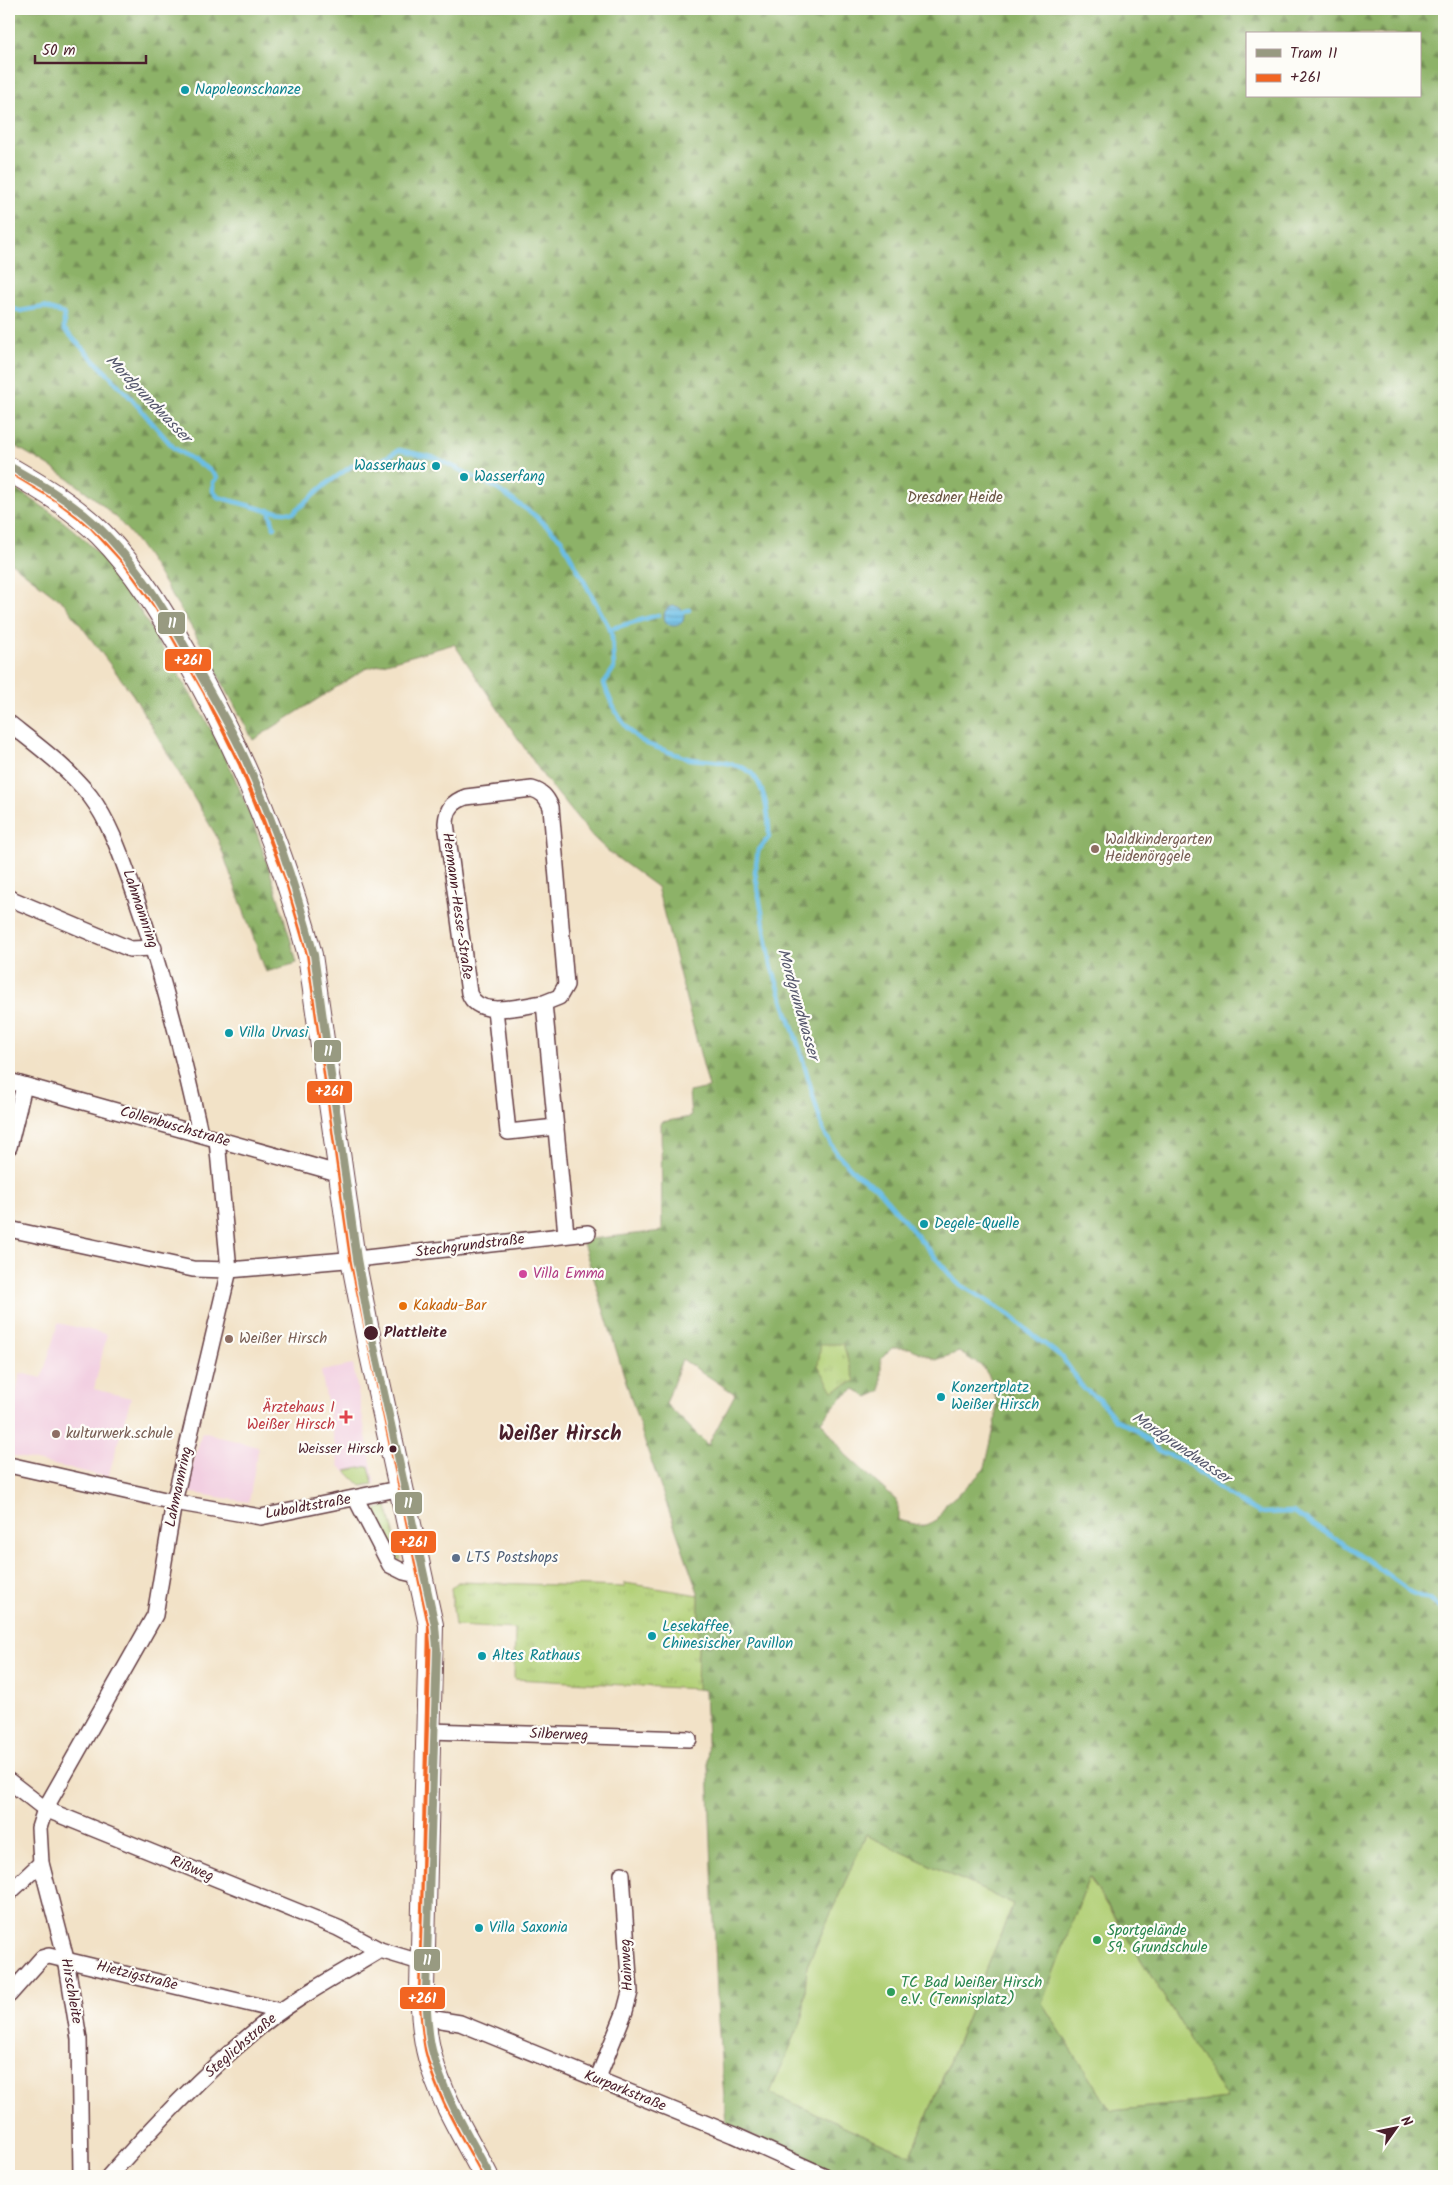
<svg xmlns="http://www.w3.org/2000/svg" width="1453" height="2185" viewBox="0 0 1453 2185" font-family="Kalam,sans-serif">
<defs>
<pattern id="forest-firs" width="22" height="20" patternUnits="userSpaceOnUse" patternTransform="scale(1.25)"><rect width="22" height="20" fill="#8db268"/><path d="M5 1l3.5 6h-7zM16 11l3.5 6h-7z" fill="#759056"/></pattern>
<pattern id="park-tufts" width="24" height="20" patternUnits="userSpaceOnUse" patternTransform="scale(1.25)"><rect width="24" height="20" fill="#b2d077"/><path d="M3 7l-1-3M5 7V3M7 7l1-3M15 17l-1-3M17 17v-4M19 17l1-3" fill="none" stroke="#9bb267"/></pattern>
<pattern id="water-rules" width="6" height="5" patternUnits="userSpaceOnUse" patternTransform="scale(1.25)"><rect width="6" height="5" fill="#6abee6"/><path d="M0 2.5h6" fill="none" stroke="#599abb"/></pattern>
</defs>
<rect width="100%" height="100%" fill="#fdfcf7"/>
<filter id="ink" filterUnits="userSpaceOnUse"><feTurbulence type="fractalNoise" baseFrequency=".02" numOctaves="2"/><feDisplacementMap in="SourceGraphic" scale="10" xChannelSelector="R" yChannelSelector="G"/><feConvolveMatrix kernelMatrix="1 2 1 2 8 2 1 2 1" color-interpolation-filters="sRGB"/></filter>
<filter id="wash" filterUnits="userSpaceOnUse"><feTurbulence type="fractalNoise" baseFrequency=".0096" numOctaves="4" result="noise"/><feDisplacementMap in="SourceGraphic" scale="20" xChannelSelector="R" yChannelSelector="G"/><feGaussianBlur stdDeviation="1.12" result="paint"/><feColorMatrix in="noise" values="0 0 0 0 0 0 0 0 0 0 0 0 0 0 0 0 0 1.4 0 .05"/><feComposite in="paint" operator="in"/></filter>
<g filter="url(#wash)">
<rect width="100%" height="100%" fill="#f2e2c7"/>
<g fill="#f2cfe1">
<path d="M58 1323 107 1334 94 1389 131 1398 108 1477 9 1455V1427L20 1373 42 1378Z"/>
<path d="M353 1365 375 1485 363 1487 339 1466 321 1371Z"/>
<path d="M202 1432 258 1447 249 1502 187 1492 186 1488Z"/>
</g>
<g fill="#b2d077" stroke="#7e7851">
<path d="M369 1466 373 1484 361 1486 346 1471Z"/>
<path d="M387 1506 401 1559 398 1561 369 1512Z"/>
<path d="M866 1835 1013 1904 911 2156 770 2093 803 2017 807 1966Z"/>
<path d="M1089 1877 1228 2099 1111 2111 1042 2003Z"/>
</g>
<g fill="url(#forest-firs)" stroke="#6c684a" fill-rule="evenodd">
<path d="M9 9H1444V2176H837L726 2123 718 2021 705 1690 697 1689 699 1595 646 1446 582 1240 662 1231 661 1122 691 1117 689 1092 709 1088 657 887 609 852 593 837 544 777 454 644 365 669 253 740C227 691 201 641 171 594 154 567 138 539 115 517 84 486 46 463 9 443ZM1247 34H1419V96H1247ZM892 1348H910L936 1360 959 1352 983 1367 992 1381 996 1400V1419L985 1468 968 1486 946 1504 937 1520 923 1526 898 1520V1502L845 1454 821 1421 842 1397 855 1389 868 1397 881 1391V1359ZM682 1359 735 1394 708 1445 666 1404ZM866 1835 1013 1904 911 2156 770 2093 803 2017 807 1966ZM1089 1877H1090L1227 2099 1111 2111 1042 2003Z"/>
<path d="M9 485C38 503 66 521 91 546 121 575 141 612 162 648 185 685 209 723 228 763 258 827 278 895 297 963L266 972 217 837 133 695 64 603 9 561Z"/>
</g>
<g fill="url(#park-tufts)" stroke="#7e7851">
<path d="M821 1344H843L855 1381 833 1391 818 1365Z"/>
<path d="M458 1582 625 1587V1583L699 1595 697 1689 514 1679 515 1629 455 1626 451 1588Z"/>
</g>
<circle fill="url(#water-rules)" stroke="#5a6e88" cx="674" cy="616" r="10"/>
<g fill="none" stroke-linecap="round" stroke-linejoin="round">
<g stroke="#6abee6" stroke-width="4.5">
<path d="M9 307 20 311 44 307 64 314V329L128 395 174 448 211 471 217 478 213 482V491L218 497 265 510 293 513 325 485 353 465 380 461 399 450 436 458 494 487 533 514 561 539 610 629 612 637 614 668 604 683C611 706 625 733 647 744 654 747 662 749 669 752 676 754 684 758 691 759 708 761 742 761 753 775 767 792 769 817 769 837L758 851 755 872 771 965 800 1050 823 1130 835 1151 856 1174 876 1187 956 1282 1010 1315 1034 1336 1062 1357 1084 1389 1099 1399 1115 1419 1135 1429 1159 1451 1184 1461 1228 1495 1260 1513 1293 1512 1358 1553 1411 1592 1430 1600 1444 1611"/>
<path d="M269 510 274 527"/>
<path d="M683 612 689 610"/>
<path d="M610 629 658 615"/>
</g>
</g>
</g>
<g filter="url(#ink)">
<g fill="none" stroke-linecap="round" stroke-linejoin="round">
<defs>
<g id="street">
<path d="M9 723C38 746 67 767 90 796 110 822 122 858 133 889 162 970 182 1050 200 1133"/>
<path d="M9 898 130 949 154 948"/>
<path d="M544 1003C523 1005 478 1020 469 993L446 823C447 809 452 802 466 797L532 789C542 792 546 796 551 807L566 985 559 997 544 1003 566 1234"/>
<path d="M495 1009 508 1132 556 1127"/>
<path d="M9 1081 341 1174"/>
<path d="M9 1147 24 1086"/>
<path d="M9 1229 193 1269 229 1270 357 1259 588 1233"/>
<path d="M9 1465 174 1502 261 1517 402 1488"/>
<path d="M356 1499 390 1565 404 1572 421 1576"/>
<path d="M430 1731 689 1739"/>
<path d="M9 1781 45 1809 338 1928 380 1950"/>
<path d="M9 1893 41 1863"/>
<path d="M9 1995 42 1958 49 1956 280 2011"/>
<path d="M423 2017 460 2023 734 2135 825 2176"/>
<path d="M597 2080 625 2011 630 1992 622 1874"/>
<path d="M81 2176 79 2039 66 1959 41 1863 39 1828 45 1809 155 1615 174 1502 229 1270 217 1140"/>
<path d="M109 2176C155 2125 202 2075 255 2031 292 1999 338 1976 380 1950L423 1963"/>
</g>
<path id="primary" d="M9 469C42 488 74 507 101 534 136 569 162 613 186 655 241 751 282 848 310 955L353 1259 370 1346 431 1625 422 1988C423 2012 424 2035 430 2057 441 2099 466 2138 486 2176"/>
</defs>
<use href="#street" stroke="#633c42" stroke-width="18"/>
<use href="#primary" stroke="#633c42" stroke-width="26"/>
<use href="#street" stroke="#fff" stroke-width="15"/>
<use href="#primary" stroke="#fff" stroke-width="24"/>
<defs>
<path id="bus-1" d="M9 469 57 498 91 524 126 562 158 607 206 691 242 764 287 876 310 955 353 1259 431 1625 422 1988C423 2009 424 2029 428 2050 438 2095 464 2135 486 2176"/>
</defs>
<use href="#bus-1" stroke="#fdfcf7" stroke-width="11"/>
<use href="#bus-1" stroke="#f26522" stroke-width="8"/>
<defs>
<path id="tram-1" d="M9 466C39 483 69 500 94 523 140 565 171 620 200 674 214 699 228 723 240 748 272 814 295 884 314 955L357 1259 369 1324 435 1625 437 1649 426 1989C427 2009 427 2030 432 2050 443 2095 469 2135 490 2176"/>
</defs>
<use href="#tram-1" stroke="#fdfcf7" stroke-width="11"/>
<use href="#tram-1" stroke="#989a81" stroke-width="8"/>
</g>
</g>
<g fill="#0f9aa8" stroke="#fdfcf7" stroke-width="2">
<circle cx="185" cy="90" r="5"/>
<circle cx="436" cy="466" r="5"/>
<circle cx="464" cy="477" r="5"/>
<circle cx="229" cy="1033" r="5"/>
<circle cx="924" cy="1224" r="5"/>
<circle cx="941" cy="1397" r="5"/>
<circle cx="652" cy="1636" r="5"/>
<circle cx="482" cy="1656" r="5"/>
<circle cx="479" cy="1928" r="5"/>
</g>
<g fill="#8d6e63" stroke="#fdfcf7" stroke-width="2">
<circle cx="1095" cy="849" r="5"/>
<circle cx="229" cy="1339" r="5"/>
<circle cx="56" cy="1434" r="5"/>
</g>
<circle fill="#d1479c" stroke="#fdfcf7" stroke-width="2" cx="523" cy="1274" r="5"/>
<circle fill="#e8710a" stroke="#fdfcf7" stroke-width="2" cx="403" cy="1306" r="5"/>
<g fill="#4a1f2b" stroke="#fdfcf7" stroke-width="2">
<circle cx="371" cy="1333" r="8"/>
<circle cx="393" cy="1449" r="4.5"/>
</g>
<path fill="#e0444e" stroke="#fdfcf7" stroke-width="2" d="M343.5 1409.5h5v5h5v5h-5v5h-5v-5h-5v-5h5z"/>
<circle fill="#5c6f8a" stroke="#fdfcf7" stroke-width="2" cx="456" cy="1558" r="5"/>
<g fill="#2e9e5b" stroke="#fdfcf7" stroke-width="2">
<circle cx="1097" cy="1940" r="5"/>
<circle cx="891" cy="1992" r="5"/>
</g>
<g text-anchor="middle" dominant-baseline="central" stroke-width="4.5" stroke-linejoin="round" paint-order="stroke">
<g font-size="14" fill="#4a1f2b" stroke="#fdfcf7" text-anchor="end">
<text x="384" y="1449">Weisser Hirsch</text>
</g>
<g font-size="15" fill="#0d838f" stroke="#fdfcf7" text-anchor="start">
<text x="195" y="90">Napoleonschanze</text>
<text x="426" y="466" text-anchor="end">Wasserhaus</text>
<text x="474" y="477">Wasserfang</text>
<text x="239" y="1033">Villa Urvasi</text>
<text x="934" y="1224">Degele-Quelle</text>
<text x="951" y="1388">Konzertplatz<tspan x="951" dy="17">Weißer Hirsch</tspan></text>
<text x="662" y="1627">Lesekaffee,<tspan x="662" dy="17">Chinesischer Pavillon</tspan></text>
<text x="492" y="1656">Altes Rathaus</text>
<text x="489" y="1928">Villa Saxonia</text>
</g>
<g font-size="15" fill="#695442" stroke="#fdfcf7">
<text x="955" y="498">Dresdner Heide</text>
</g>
<g font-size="15" fill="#785e54" stroke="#fdfcf7" text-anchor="start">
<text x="1105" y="840">Waldkindergarten<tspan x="1105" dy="17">Heidenörggele</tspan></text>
<text x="239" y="1339">Weißer Hirsch</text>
<text x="66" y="1434">kulturwerk.schule</text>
</g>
<g font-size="15" fill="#4a1f2b" stroke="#fdfcf7">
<text transform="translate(457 906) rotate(82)">Hermann-Hesse-Straße</text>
<text transform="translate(140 909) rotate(71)">Lahmannring</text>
<text transform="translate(175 1127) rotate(16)">Collenbuschstraße</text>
<text transform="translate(470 1246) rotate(-7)">Stechgrundstraße</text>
<text transform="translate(179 1487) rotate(-78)">Lahmannring</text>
<text transform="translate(308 1507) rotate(-10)">Luboldtstraße</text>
<text transform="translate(559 1735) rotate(2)">Silberweg</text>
<text transform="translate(192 1869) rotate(22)">Rißweg</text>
<text transform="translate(627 1965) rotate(-93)">Hainweg</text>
<text transform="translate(137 1976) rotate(14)">Hietzigstraße</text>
<text transform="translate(71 1991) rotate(80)">Hirschleite</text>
<text transform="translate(241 2046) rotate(-41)">Steglichstraße</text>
<text transform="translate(625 2091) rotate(22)">Kurparkstraße</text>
</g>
<g font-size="15" fill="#b23c85" stroke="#fdfcf7" text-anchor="start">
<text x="533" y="1274">Villa Emma</text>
</g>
<g font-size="15" fill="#c56008" stroke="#fdfcf7" text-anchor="start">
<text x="413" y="1306">Kakadu-Bar</text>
</g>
<g font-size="15" font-weight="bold" fill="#4a1f2b" stroke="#fdfcf7" text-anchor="start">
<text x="384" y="1333">Plattleite</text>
</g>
<g font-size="15" fill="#be3a42" stroke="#fdfcf7" text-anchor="end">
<text x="335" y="1408">Ärztehaus I<tspan x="335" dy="17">Weißer Hirsch</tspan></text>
</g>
<g font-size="15" fill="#4e5e75" stroke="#fdfcf7" text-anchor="start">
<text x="466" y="1558">LTS Postshops</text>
</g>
<g font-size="15" fill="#27864d" stroke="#fdfcf7" text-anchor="start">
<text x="1107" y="1931">Sportgelände<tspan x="1107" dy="17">59. Grundschule</tspan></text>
<text x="901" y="1983">TC Bad Weißer Hirsch<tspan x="901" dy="17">e.V. (Tennisplatz)</tspan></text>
</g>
<g font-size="16" font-style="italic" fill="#55576c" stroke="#fdfcf7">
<text transform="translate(148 399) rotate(46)">Mordgrundwasser</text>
<text transform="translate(798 1004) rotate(74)">Mordgrundwasser</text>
<text transform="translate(1181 1448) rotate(34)">Mordgrundwasser</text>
</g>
<g font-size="20" font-weight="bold" fill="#4a1f2b" stroke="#fdfcf7">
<text x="560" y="1435">Weißer Hirsch</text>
</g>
</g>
<g stroke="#fdfcf7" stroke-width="2">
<rect x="157" y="611" width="29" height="24" rx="5" fill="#989a81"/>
<rect x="164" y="648" width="48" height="24" rx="5" fill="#f26522"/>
<rect x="313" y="1039" width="29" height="24" rx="5" fill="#989a81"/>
<rect x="306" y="1080" width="47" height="24" rx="5" fill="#f26522"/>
<rect x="394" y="1491" width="29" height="24" rx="5" fill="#989a81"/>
<rect x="390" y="1530" width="47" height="24" rx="5" fill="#f26522"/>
<rect x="413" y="1948" width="28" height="24" rx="5" fill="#989a81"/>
<rect x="399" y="1986" width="47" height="24" rx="5" fill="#f26522"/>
</g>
<g font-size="14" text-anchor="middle" font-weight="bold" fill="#fff">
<text x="172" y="628">11</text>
<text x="188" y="665">+261</text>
<text x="328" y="1056">11</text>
<text x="329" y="1096">+261</text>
<text x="408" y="1508">11</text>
<text x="413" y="1547">+261</text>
<text x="427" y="1965">11</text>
<text x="422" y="2003">+261</text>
</g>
<rect width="1453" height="2185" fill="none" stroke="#fdfcf7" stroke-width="30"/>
<rect x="1246" y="32" width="175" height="65" fill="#fdfcf7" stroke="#b5a4a5"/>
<rect x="1256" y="49" width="25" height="8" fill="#989a81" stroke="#b5a4a5"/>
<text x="1290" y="58" font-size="15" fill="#4a1f2b">Tram 11</text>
<rect x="1256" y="74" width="25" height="8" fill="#f26522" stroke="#b5a4a5"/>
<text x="1290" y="82" font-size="15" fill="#4a1f2b">+261</text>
<g transform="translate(1396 2128) rotate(57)" stroke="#fdfcf7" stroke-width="4" paint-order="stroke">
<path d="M0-4L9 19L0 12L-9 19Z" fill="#4a1f2b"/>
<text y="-8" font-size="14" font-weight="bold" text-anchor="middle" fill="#4a1f2b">N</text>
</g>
<path d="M35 55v8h111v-8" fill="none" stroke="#4a1f2b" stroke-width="2.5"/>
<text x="42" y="55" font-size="15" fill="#4a1f2b" stroke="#fdfcf7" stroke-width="4" paint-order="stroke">50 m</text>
</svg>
